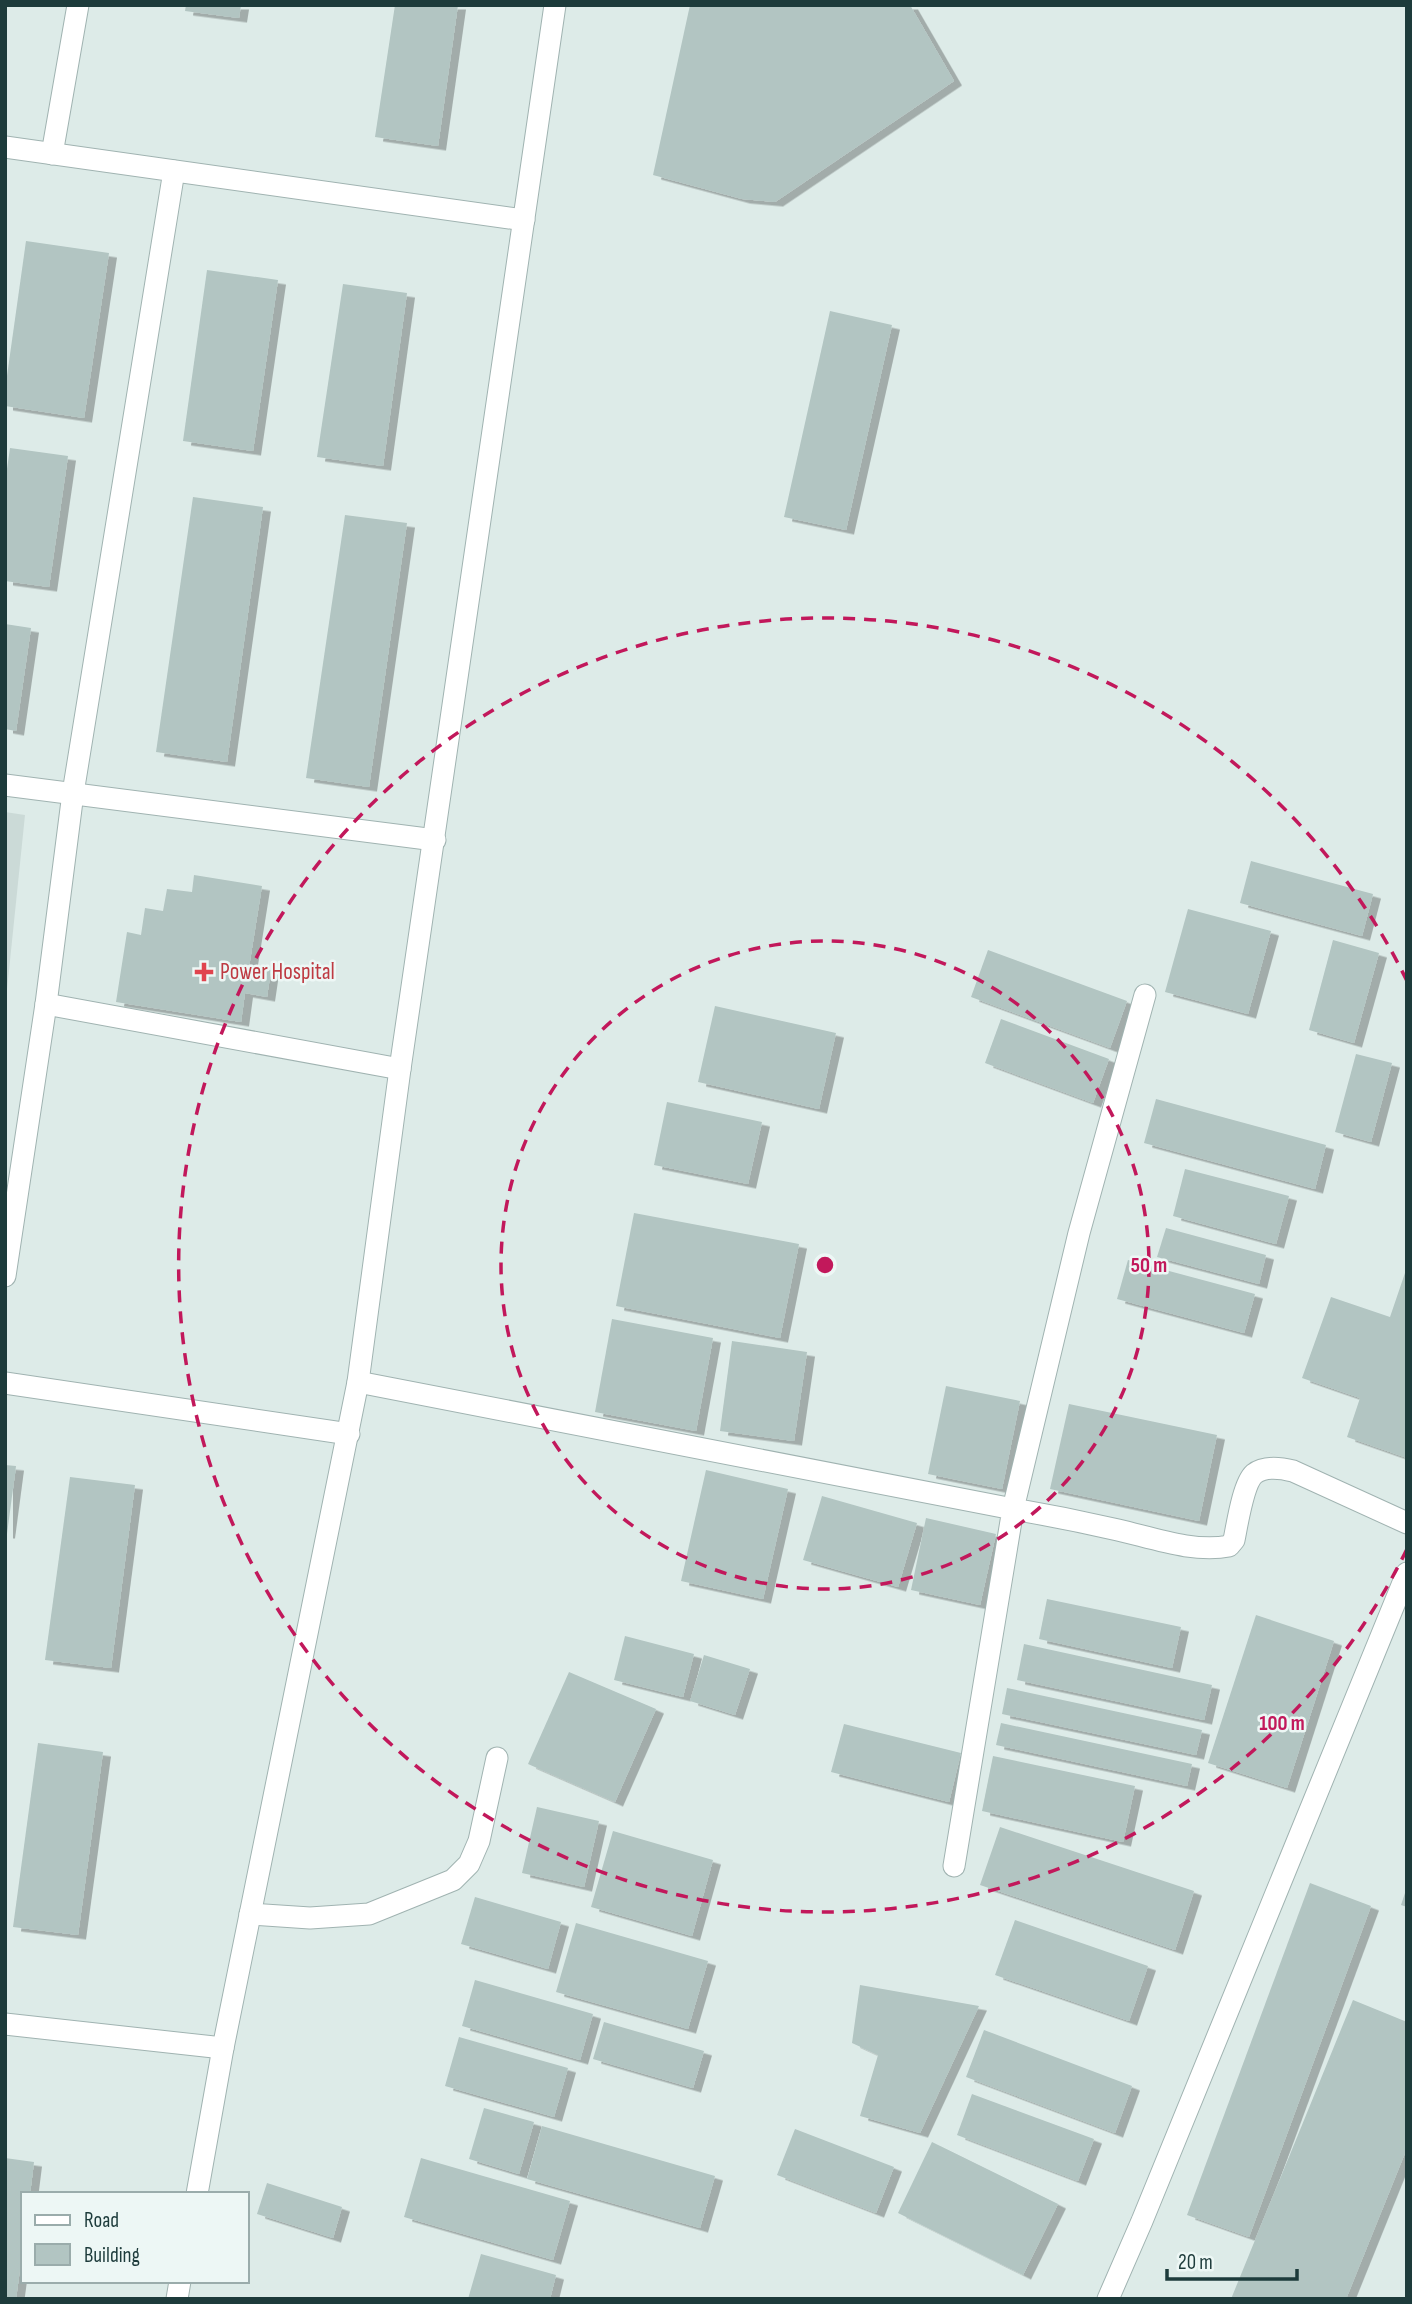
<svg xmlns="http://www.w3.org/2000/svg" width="1412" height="2304" viewBox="0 0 1412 2304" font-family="'Sofia Sans Condensed',sans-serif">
<defs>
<filter id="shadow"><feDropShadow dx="8" dy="4.5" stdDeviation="0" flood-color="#0004"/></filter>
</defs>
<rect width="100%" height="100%" fill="#ddebe8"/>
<path fill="#cbdad7" d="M5 812 25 815 5 1009Z"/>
<g fill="#b2c5c2" filter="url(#shadow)">
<path d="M186 5H241L239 18 185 11Z"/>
<path d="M395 5H458L438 146 375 137Z"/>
<path d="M690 5H910L954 81 775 202 742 199 653 175Z"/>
<path d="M26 241 109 253 84 418 5 406V390Z"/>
<path d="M207 270 278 280 253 451 183 441Z"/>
<path d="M343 284 407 293 383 466 317 457Z"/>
<path d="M830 311 892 325 846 530 784 517Z"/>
<path d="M10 448 68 456 49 587 5 581V483Z"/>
<path d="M193 497 263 507 227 762 156 752Z"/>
<path d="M345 515 407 523 369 787 306 778Z"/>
<path d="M5 624 31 628 16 731 5 729Z"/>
<path d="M1251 861 1373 894 1362 936 1240 903Z"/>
<path d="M194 875 262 886 249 967 271 970 267 997 245 993 241 1022 116 1002 127 932 141 935 145 908 163 911 167 889 192 892Z"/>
<path d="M1188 909 1271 931 1248 1014 1165 992Z"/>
<path d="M1333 940 1379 953 1354 1043 1309 1030Z"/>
<path d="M988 950 1127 1001 1110 1048 971 997Z"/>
<path d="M715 1006 836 1033 819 1109 698 1082Z"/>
<path d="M1001 1019 1109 1059 1093 1103 985 1063Z"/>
<path d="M1356 1054 1392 1063 1371 1142 1335 1132Z"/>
<path d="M1156 1099 1326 1145 1315 1189 1144 1143Z"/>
<path d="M667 1102 762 1122 748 1184 654 1165Z"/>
<path d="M1185 1169 1289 1196 1276 1244 1173 1216Z"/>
<path d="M634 1213 799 1244 780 1338 616 1306Z"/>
<path d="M1166 1228 1266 1255 1259 1284 1157 1257Z"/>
<path d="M1128 1260 1255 1294 1244 1333 1117 1299Z"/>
<path d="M1406 1270H1407V1458L1347 1437 1360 1398 1302 1378 1331 1297 1390 1317Z"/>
<path d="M612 1319 713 1338 696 1431 595 1412Z"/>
<path d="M732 1341 807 1352 794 1441 720 1431Z"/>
<path d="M946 1386 1020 1401 1002 1489 928 1474Z"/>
<path d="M1069 1404 1217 1435 1199 1521 1050 1489Z"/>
<path d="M5 1465 16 1466 7 1534H5Z"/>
<path d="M706 1470 788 1489 763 1599 681 1581Z"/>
<path d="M70 1477 135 1485 111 1668 45 1660Z"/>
<path d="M822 1496 917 1523 898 1587 803 1560Z"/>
<path d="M926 1518 996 1534 980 1605 911 1590Z"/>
<path d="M1047 1599 1181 1627 1172 1668 1039 1639Z"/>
<path d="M1256 1615 1334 1641 1287 1788 1208 1763Z"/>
<path d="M625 1636 694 1654 683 1697 614 1680Z"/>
<path d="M1024 1644 1212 1685 1204 1720 1017 1680Z"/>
<path d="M704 1655 750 1669 735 1715 690 1701Z"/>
<path d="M569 1672 656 1709 615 1802 528 1764Z"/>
<path d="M1007 1688 1202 1730 1196 1755 1002 1714Z"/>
<path d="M1001 1723 1192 1764 1187 1786 996 1745Z"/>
<path d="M844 1724 961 1753 949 1802 831 1772Z"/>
<path d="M38 1743 103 1752 78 1935 13 1927Z"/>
<path d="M993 1756 1135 1786 1123 1842 982 1811Z"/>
<path d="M537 1807 599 1821 584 1887 522 1873Z"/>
<path d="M1000 1827 1194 1891 1175 1950 980 1885Z"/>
<path d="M613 1831 713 1860 692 1936 591 1907Z"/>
<path d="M1310 1883 1371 1906 1249 2237 1187 2215Z"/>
<path d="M1406 1890H1407V1907L1401 1905Z"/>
<path d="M475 1897 561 1922 548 1969 461 1944Z"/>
<path d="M1015 1920 1148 1966 1129 2021 995 1975Z"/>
<path d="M576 1923 708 1961 688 2029 556 1992Z"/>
<path d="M475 1980 593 2014 580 2060 462 2026Z"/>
<path d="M860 1985 979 2006 920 2133 860 2116 878 2055 852 2043Z"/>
<path d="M1353 2000 1407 2022V2148L1346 2299H1231Z"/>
<path d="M604 2022 704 2051 693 2088 593 2059Z"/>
<path d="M984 2030 1132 2086 1115 2133 966 2077Z"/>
<path d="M459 2037 568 2068 554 2117 445 2086Z"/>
<path d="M972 2094 1094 2139 1078 2181 957 2135Z"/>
<path d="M484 2108 534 2122 519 2174 469 2159Z"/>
<path d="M542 2126 715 2176 700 2228 527 2179Z"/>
<path d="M795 2129 894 2167 876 2213 777 2175Z"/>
<path d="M932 2142 1058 2204 1023 2275 898 2213Z"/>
<path d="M5 2158 34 2162 30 2194H23V2247L16 2299H5Z"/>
<path d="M421 2158 570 2201 553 2260 404 2217Z"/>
<path d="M267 2183 342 2207 333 2238 257 2214Z"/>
<path d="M481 2254 556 2275 550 2299H468Z"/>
</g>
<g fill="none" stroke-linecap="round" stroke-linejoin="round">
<defs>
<g id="street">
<path d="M5 147 524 220"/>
<path d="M52 154 78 5"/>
<path d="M5 785 435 840"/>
<path d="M1145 995 1079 1233 1013 1509C1048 1515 1083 1522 1118 1530 1153 1538 1194 1553 1229 1546L1234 1540C1237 1526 1243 1484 1254 1474 1264 1466 1281 1468 1293 1471L1407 1523"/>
<path d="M46 1004 400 1069"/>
<path d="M5 1276 46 1004 73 793 174 171"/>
<path d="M358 1382 1013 1509 954 1866"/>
<path d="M5 1383 349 1434"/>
<path d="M250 1914 310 1918 369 1914 453 1880 469 1864 479 1841 497 1758"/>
<path d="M5 2024 223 2048"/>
<path d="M197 2194 223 2048 358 1382 400 1069 555 5"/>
<path d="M177 2299 180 2281"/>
<path d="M1108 2299 1142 2221 1407 1573"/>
</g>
</defs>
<use href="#street" stroke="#a0b3b1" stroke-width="23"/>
<use href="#street" stroke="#fff" stroke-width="21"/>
</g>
<g fill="none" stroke="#c2185b" stroke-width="3.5" stroke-dasharray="12 9">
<circle cx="825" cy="1265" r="324"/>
<path d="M1407 1549A647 647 0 1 1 1407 981"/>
</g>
<path fill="#e0444e" stroke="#edf7f5" stroke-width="2.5" d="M200.5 961.5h7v7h7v7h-7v7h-7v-7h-7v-7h7z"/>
<g text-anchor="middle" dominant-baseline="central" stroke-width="5" stroke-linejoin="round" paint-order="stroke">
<g font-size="23" fill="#be3a42" stroke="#edf7f5" text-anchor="start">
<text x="220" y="972">Power Hospital</text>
</g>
</g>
<circle cx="825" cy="1265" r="10" fill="#c2185b" stroke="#edf7f5" stroke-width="3.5"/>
<g font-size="21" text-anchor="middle" font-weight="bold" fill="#c2185b" stroke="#edf7f5" stroke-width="5" stroke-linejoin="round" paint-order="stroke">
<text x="1149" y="1272">50 m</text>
<text x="1282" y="1730">100 m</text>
</g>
<rect width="1412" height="2304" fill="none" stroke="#1d3b3b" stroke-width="14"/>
<rect x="21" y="2192" width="228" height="91" fill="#edf7f5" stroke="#9aacab" stroke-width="2"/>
<rect x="35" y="2215" width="35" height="10" fill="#ffffff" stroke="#9aacab" stroke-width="2"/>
<text x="84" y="2227" font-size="21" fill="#1d3b3b">Road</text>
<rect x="35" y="2244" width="35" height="21" fill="#b2c5c2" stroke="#9aacab" stroke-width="2"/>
<text x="84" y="2262" font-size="21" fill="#1d3b3b">Building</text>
<path d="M1167 2269v10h130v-10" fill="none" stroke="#1d3b3b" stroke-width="3.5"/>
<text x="1178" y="2269" font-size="21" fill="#1d3b3b" stroke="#edf7f5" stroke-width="5" paint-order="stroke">20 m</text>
</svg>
